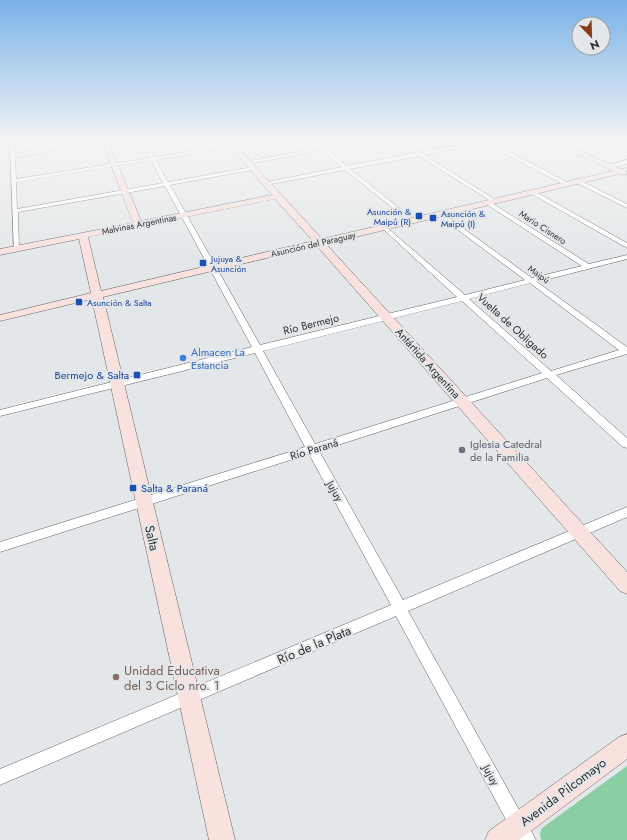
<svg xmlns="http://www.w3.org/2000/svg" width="627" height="840" viewBox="0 0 627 840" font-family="Jost,sans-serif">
<rect width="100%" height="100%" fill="#e4e7e9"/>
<path fill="#89cfa3" d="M627 766V840H541L540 833 542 828Z"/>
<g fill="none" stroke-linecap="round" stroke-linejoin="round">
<defs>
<g id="street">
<path d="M10 141H14L15 154 100 141H112L15 157 16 179 150 158 141 141H145L154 157 234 145 232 147 156 160 168 182 253 167 256 169 170 185 260 345 457 297 382 228 381 227 384 225 465 295 525 280 438 215V213H442L532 278 582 266 486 204V202H490L589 264 627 255V259L537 282 627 347V354L556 375 627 438V448L623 447 547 378 319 451 403 600 627 507V517L408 611 536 840H517L396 616 0 785V769L391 605 309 454 0 552V542L305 447 255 353 0 416V410L252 347 165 186 18 212 19 249 14 250ZM151 160 163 183 17 209 16 182ZM530 283 619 350 551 371 469 299ZM462 301 542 373 315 444 263 351Z"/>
<path d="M311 141H316L324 147 358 141H369L327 150 347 166 415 153 397 141H402L420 152 480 141H490L570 184 565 185 484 143 424 155 496 200V202L494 203 419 156 350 169 414 220 415 221 412 223 345 170 266 185 263 183 342 167 322 150 247 164 244 162 319 148Z"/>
<path d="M627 160V164L609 168 606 166Z"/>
<path d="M577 179 627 204V208L575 182 574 181Z"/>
<path d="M530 191H534L627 243V248L530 193Z"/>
</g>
<g id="secondary">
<path d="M102 141H108L141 221 272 195 225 141H232L322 239 613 171 550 141H559L621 169 627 168 626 175 619 174 326 244 627 572V594L620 591 317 246 103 297 235 840H209L92 299 0 321V315L91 293 79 239 0 255V249L133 223ZM275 199 313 241 101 291 88 237Z"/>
<path d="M627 734V759L519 840H485L489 831 619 737Z"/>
</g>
</defs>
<use href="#street" stroke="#606264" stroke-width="1"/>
<use href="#secondary" stroke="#606264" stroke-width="1"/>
<use href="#street" fill="#fff" fill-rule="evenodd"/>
<use href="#secondary" fill="#f9e1dd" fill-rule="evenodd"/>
</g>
<linearGradient id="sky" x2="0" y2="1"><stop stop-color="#79b2e7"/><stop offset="0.54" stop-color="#f3f4f5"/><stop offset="1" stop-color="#f3f4f5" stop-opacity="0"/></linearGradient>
<rect width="627" height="259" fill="url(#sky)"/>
<g fill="#1a4fb4" stroke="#e4e7e9" stroke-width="1.5">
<rect x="415" y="212" width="8" height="8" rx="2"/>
<rect x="429" y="214" width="8" height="8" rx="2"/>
<rect x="199" y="259" width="8" height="8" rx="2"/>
<rect x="75" y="298" width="8" height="8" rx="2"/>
<rect x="133" y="371" width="8" height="8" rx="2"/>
<rect x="129" y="484" width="8" height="8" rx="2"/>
</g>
<circle fill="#3f7fe0" stroke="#e4e7e9" stroke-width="1.5" cx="183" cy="358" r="4"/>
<circle fill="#6b7280" stroke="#e4e7e9" stroke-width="1.5" cx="462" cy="450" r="4"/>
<circle fill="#8d6e63" stroke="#e4e7e9" stroke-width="1.5" cx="116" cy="677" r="4"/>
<g text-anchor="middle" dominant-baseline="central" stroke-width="4" stroke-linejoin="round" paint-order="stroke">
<g font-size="9" fill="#164399" stroke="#e4e7e9" text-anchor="start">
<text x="411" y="211" text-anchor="end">Asunción &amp;<tspan x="411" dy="10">Maipú (R)</tspan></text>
<text x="441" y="213">Asunción &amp;<tspan x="441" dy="10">Maipú (I)</tspan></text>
<text x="211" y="258">Jujuya &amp;<tspan x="211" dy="10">Asunción</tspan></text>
<text x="87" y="302">Asunción &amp; Salta</text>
</g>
<g font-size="9" fill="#2f3031" stroke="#e4e7e9">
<text transform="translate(139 224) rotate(-11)">Malvinas Argentinas</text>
<text transform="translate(543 227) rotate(33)">Mario Cisnero</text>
<text transform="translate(313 244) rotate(-13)">Asunción del Paraguay</text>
<text transform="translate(539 274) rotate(36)">Maipú</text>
</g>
<g font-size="11" fill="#2f3031" stroke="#e4e7e9">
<text transform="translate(311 324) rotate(-14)">Río Bermejo</text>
<text transform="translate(513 326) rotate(42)">Vuelta de Obligado</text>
<text transform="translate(428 363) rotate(48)">Antártida Argentina</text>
<text transform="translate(314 449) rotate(-17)">Río Paraná</text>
<text transform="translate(335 491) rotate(61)">Jujuy</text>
<text transform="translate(491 775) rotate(61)">Jujuy</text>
</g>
<g font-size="11" fill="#366cbe" stroke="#e4e7e9" text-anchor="start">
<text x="191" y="352">Almacen La<tspan x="191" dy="13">Estancia</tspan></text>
</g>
<g font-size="11" fill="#164399" stroke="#e4e7e9" text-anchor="end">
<text x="129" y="375">Bermejo &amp; Salta</text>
<text x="141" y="488" text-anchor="start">Salta &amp; Paraná</text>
</g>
<g font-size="11" fill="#5b616d" stroke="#e4e7e9" text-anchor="start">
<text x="470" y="444">Iglesia Catedral<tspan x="470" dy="13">de la Familia</tspan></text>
</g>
<g font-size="13" fill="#2f3031" stroke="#e4e7e9">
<text transform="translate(152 538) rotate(77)">Salta</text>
<text transform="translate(314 645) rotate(-23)">Río de la Plata</text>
<text transform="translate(563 792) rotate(-37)">Avenida Pilcomayo</text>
</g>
<g font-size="13" fill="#785e54" stroke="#e4e7e9" text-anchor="start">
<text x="124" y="670">Unidad Educativa<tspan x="124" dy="15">del 3 Ciclo nro. 1</tspan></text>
</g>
</g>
<g transform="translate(591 36) rotate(157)"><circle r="19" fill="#e4e7e9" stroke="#9c9e9f"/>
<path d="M0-3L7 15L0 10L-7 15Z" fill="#86411a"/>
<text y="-6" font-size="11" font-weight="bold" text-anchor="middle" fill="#2f3031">N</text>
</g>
</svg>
